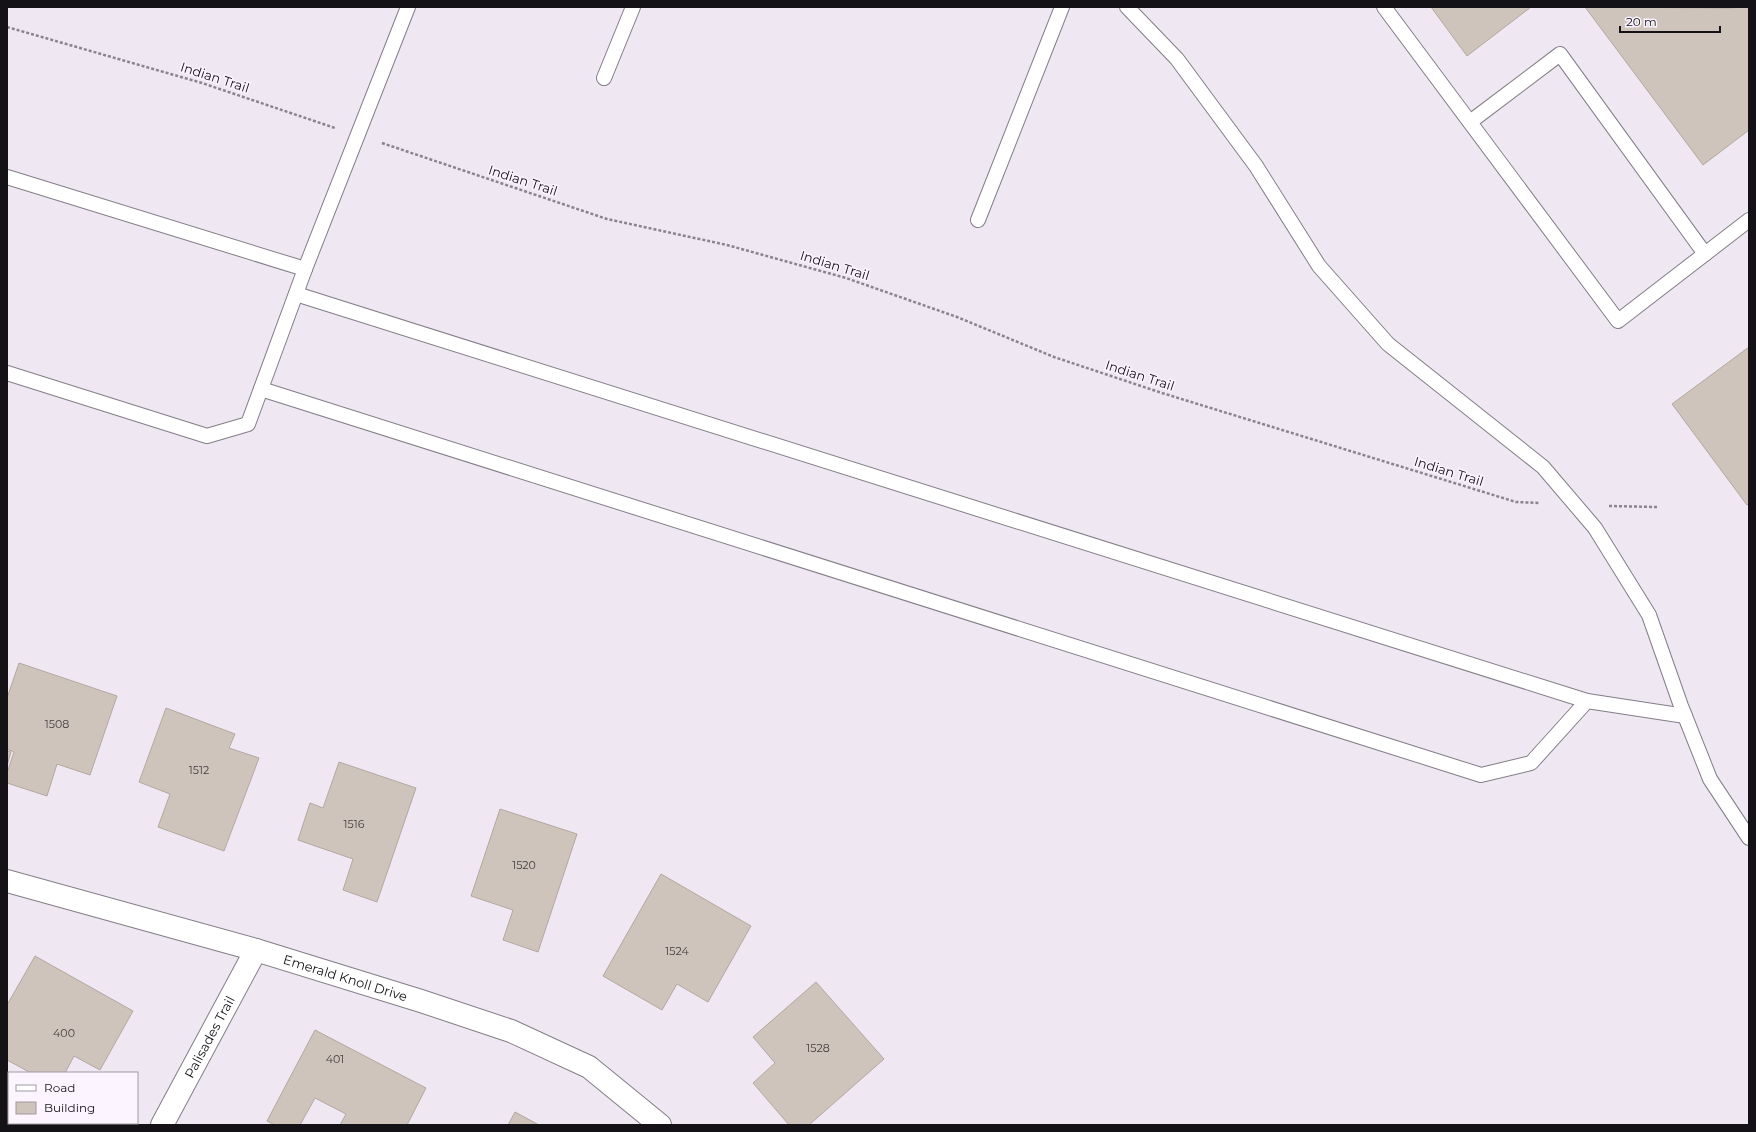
<svg xmlns="http://www.w3.org/2000/svg" width="1756" height="1132" viewBox="0 0 1756 1132" font-family="Montserrat,sans-serif">
<rect width="100%" height="100%" fill="#efe8f3"/>
<g fill="#cfc4bb" stroke="#b3a8a0">
<path d="M1431 7H1531L1467 56Z"/>
<path d="M1585 7 1728 8 1749 7V130L1703 165Z"/>
<path d="M1749 347V504L1747 505 1672 404Z"/>
<path d="M19 663 117 696 90 775 57 764 47 796 7 783V773L14 752 7 749V698Z"/>
<path d="M166 708 235 734 229 748 259 758 224 851 158 827 170 794 139 782Z"/>
<path d="M7 751 11 752 7 766Z"/>
<path d="M339 762 416 788 377 902 343 890 353 859 298 840 310 803 323 808Z"/>
<path d="M500 809 577 834 538 952 503 940 513 910 471 896Z"/>
<path d="M661 874 751 926 708 1002 677 984 662 1010 603 976Z"/>
<path d="M35 956 133 1011 100 1070 74 1056 65 1073H31L7 1060V1005Z"/>
<path d="M816 982 884 1059 809 1125H789L753 1083 775 1063 753 1037Z"/>
<path d="M315 1030 426 1088 407 1125H340L346 1114 315 1098 300 1125H275L267 1121Z"/>
<path d="M515 1112 539 1125H508Z"/>
</g>
<g fill="none" stroke-linecap="round" stroke-linejoin="round">
<defs>
<g id="service">
<path d="M1127 7 1177 59 1256 166 1319 266 1388 344 1543 467 1595 528 1649 615 1681 706 1710 779 1749 838"/>
<path d="M1384 7 1618 321 1749 220"/>
<path d="M604 78 633 7"/>
<path d="M1470 122 1560 54 1705 254"/>
<path d="M7 177 305 269 408 7"/>
<path d="M978 220 1062 7"/>
<path d="M296 294 1587 701"/>
<path d="M7 373 207 436 248 424 305 269"/>
<path d="M261 389 1481 775 1531 763 1587 701 1685 716"/>
</g>
<g id="minor">
<path id="s1" d="M7 881 256 950 421 1001 511 1031 589 1067 660 1125"/>
<path id="s2" d="M162 1125 256 950"/>
</g>
</defs>
<use href="#service" stroke="#847d87" stroke-width="16"/>
<use href="#minor" stroke="#847d87" stroke-width="24"/>
<g stroke="#8a858d" stroke-width="2.5" stroke-dasharray="3 2" stroke-linecap="butt">
<path d="M7 27 202 83 335 128"/>
<path d="M382 143 607 219 727 245 846 278 957 317 1054 357 1162 393 1516 502 1540 503"/>
<path d="M1609 506 1657 507"/>
</g>
<use href="#service" stroke="#fff" stroke-width="14"/>
<use href="#minor" stroke="#fff" stroke-width="22"/>
</g>
<g text-anchor="middle" dominant-baseline="central" stroke-width="3" stroke-linejoin="round" paint-order="stroke">
<g font-size="11" fill="#433e3f">
<text x="57" y="724">1508</text>
<text x="199" y="770">1512</text>
<text x="354" y="824">1516</text>
<text x="524" y="865">1520</text>
<text x="677" y="951">1524</text>
<text x="64" y="1033">400</text>
<text x="818" y="1048">1528</text>
<text x="335" y="1059">401</text>
</g>
<g font-size="13" fill="#141216" stroke="#fcf5ff">
<text transform="translate(215 77) rotate(18)">Indian Trail</text>
<text transform="translate(523 180) rotate(18)">Indian Trail</text>
<text transform="translate(835 265) rotate(17)">Indian Trail</text>
<text transform="translate(1140 375) rotate(18)">Indian Trail</text>
<text transform="translate(1449 471) rotate(17)">Indian Trail</text>
<text stroke="none"><textPath href="#s1" startOffset="352">Emerald Knoll Drive</textPath></text>
<text stroke="none"><textPath href="#s2" startOffset="100">Palisades Trail</textPath></text>
</g>
</g>
<rect width="1756" height="1132" fill="none" stroke="#141216" stroke-width="16"/>
<rect x="8" y="1072" width="130" height="52" fill="#fcf5ff" stroke="#9f9aa2"/>
<rect x="16" y="1085" width="20" height="6" fill="#ffffff" stroke="#9f9aa2"/>
<text x="44" y="1092" font-size="12" fill="#141216">Road</text>
<rect x="16" y="1102" width="20" height="12" fill="#cfc4bb" stroke="#9f9aa2"/>
<text x="44" y="1112" font-size="12" fill="#141216">Building</text>
<path d="M1620 26v6h100v-6" fill="none" stroke="#141216" stroke-width="2"/>
<text x="1626" y="26" font-size="12" fill="#141216" stroke="#fcf5ff" stroke-width="3" paint-order="stroke">20 m</text>
</svg>
